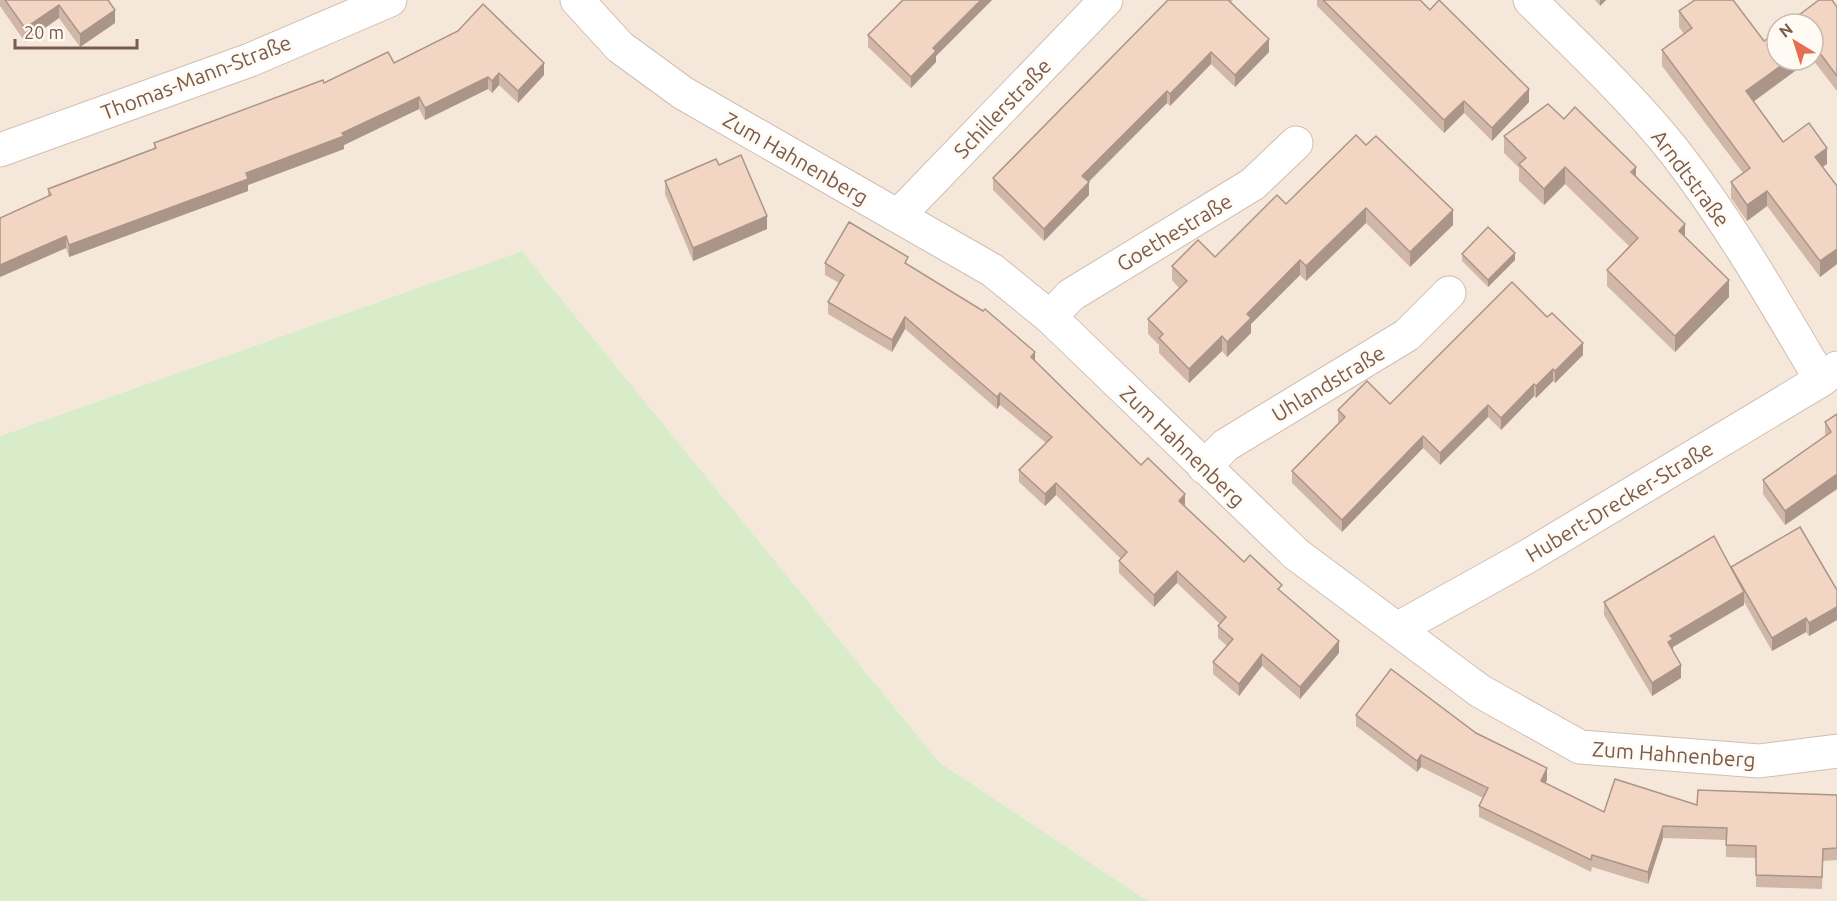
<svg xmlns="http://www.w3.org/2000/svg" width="1837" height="901" viewBox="0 0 1837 901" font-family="Ubuntu,sans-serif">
<rect width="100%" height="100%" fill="#fdf6ec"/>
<path fill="#f5e8da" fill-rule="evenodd" d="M0 0H1837V901H1148L939 762 522 251 0 436ZM1777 24H1813V60H1777Z"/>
<path fill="#d8ecc9" d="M522 251 939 762 1148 901H0V436Z"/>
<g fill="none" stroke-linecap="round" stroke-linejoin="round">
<defs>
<g id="street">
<path d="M577 0 620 47 683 93 992 270 1050 317 1296 554 1480 691 1580 747 1759 761 1837 751"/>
<path d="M1530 0C1579 49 1631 97 1674 151 1730 223 1775 302 1821 380"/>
<path d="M0 150 250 60 390 0"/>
<path d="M898 216 1106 0"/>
<path d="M1050 317 1071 295 1253 184 1296 143"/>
<path d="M1204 467 1226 445 1407 335 1449 293"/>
<path d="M1397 629 1523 559 1821 380 1837 368"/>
</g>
</defs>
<use href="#street" stroke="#d1beb0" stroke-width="35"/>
<use href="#street" stroke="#fff" stroke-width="33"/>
</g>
<g fill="#d1b7a8">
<path d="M0 0H108L115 23 80 47 59 18 25 42 0 6Z"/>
<path d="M903 0H992L936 56V62L911 88 868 47V35Z"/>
<path d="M1168 0H1233L1231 2 1269 52 1235 87 1211 64 1170 106 1167 103 1089 182V195L1044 241 993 190V178Z"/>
<path d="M1317 0H1420L1529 102 1492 141 1464 113 1444 133 1317 6Z"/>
<path d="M1595 0H1606L1600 6Z"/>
<path d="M1837 7V91L1813 60V24Z"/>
<path d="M1679 11 1777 60H1810L1753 102 1783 142 1827 164 1822 167 1837 186V264L1820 277 1767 206 1747 221 1731 198V182L1743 173 1662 66V50L1684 34 1679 27Z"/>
<path d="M394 63 544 75 518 103 499 85 492 93 488 89 425 120 419 109 344 145V149L248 185V191L69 257 66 248 0 277V218L48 196V189L154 149V143L324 83Z"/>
<path d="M1564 119 1636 177 1685 238 1729 297 1675 352 1607 286V270L1629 246 1565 184 1544 205 1519 181V168L1504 153V136Z"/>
<path d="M1366 145 1453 225 1410 267 1366 223 1306 281 1300 275 1251 324V333L1227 357 1222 351 1189 383 1159 353V345L1148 334V319L1179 288 1172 280V266L1215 257Z"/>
<path d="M719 165 767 229 693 261 665 194V181Z"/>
<path d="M1462 254 1515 260 1488 287 1462 261Z"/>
<path d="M825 263 908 265 1035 362 1141 465 1244 562 1282 592 1339 653 1300 699 1262 666 1239 696 1213 674V662L1227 646 1218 638V626L1220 624 1177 583 1154 607 1119 573V561L1121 559 1056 495 1045 506 1019 482V470L1046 443 1000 405 997 409 905 329 892 352 828 314V302L839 283 825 275Z"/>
<path d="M1583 355 1555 383 1553 381 1536 398 1534 396 1501 430 1488 417 1440 465 1423 448 1342 532 1292 483V471L1339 423 1338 422V410L1390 404Z"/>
<path d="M1837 414V489L1785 525 1763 494V480L1825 437V422Z"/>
<path d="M1731 567 1837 590V620L1809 636 1806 632 1772 651 1744 602V605L1673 647V650L1681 678 1652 696 1604 615V602Z"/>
<path d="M1356 715 1476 733 1547 780 1545 783 1604 812 1837 795V860L1823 861 1822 889 1756 887V858L1726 857V840L1663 838 1648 884 1592 867 1591 872 1479 817V806L1483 798 1421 767 1417 772 1356 726Z"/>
</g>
<g fill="#aa9588">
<path d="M981 0H992L936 56V62L911 88V77L933 48Z"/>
<path d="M1600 0H1606L1600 6Z"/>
<path d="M59 5V18L25 42V28Z"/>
<path d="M115 10V23L80 47V34Z"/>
<path d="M1269 39V52L1235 87V75Z"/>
<path d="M1211 52V64L1170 106V94Z"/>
<path d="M1789 60H1810L1746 107V91Z"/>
<path d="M544 63V75L518 103V91Z"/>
<path d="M499 73V85L492 93V81Z"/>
<path d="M488 77V89L425 120V108Z"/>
<path d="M1529 89V102L1492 141V128Z"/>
<path d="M1167 91V103L1082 188V176Z"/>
<path d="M419 97V109L344 145V149L248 185V191L69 257V245L342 133Z"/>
<path d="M1464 101V113L1444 133V120Z"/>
<path d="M1827 148V164L1815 172V157Z"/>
<path d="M1565 167V184L1544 205V189Z"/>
<path d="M1636 167V184L1631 172Z"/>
<path d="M1089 182V195L1044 241V229Z"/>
<path d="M1767 191V206L1747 221V205Z"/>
<path d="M1366 208V223L1306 281V266Z"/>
<path d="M1453 210V225L1410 267V252Z"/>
<path d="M767 216V229L693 261V248Z"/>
<path d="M1685 224V241L1679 231Z"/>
<path d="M66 236V248L0 277V265Z"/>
<path d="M1837 249V264L1820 277V261Z"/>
<path d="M1515 253V260L1488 287V280Z"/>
<path d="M1300 260V275L1251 324V333L1227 357V342L1247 314Z"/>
<path d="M1729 280V297L1675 352V336Z"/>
<path d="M905 317V329L892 352V340Z"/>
<path d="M1222 336V351L1189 383V369Z"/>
<path d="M1583 343V355L1555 383V371Z"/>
<path d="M1035 352V364L1031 357Z"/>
<path d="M1553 369V381L1536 398V386Z"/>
<path d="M1534 384V396L1501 430V418Z"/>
<path d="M1000 393V405L997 409V397Z"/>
<path d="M1488 405V417L1440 465V453Z"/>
<path d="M1423 436V448L1342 532V520Z"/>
<path d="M1837 474V489L1785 525V511Z"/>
<path d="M1056 483V495L1045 506V494Z"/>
<path d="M1185 494V506L1179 501Z"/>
<path d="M1177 571V583L1154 607V595Z"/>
<path d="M1744 592V605L1673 647V652L1668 642 1670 636Z"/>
<path d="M1837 607V620L1809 636V623Z"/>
<path d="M1806 618V632L1772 651V638Z"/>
<path d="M1339 641V653L1300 699V687Z"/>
<path d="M1262 654V666L1239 696V684Z"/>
<path d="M1681 665V678L1652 696V683Z"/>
<path d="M1421 755V767L1417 772V761Z"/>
<path d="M1547 768V780L1541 792V781Z"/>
<path d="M1663 826V838L1648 884V872Z"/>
</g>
<g fill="#f3d5c3" stroke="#aa9588" stroke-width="1.5">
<path d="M5 0H108L115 10 80 34 59 5 25 28Z"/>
<path d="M903 0H981L933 48 936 51 911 77 868 35Z"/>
<path d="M1168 0H1228L1269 39 1235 75 1211 52 1170 94 1167 91 1082 176 1089 182 1044 229 993 178Z"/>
<path d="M1323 0H1420L1430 10 1439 0 1529 89 1492 128 1464 101 1444 120Z"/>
<path d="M1695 0H1733L1764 41 1777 32V60H1789L1746 91 1783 142 1809 123 1827 148 1815 157 1837 186V249L1820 261 1767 191 1747 205 1731 182 1750 168 1662 50 1692 28 1679 11Z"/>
<path d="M1819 0H1832L1837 7V76L1813 44V24H1787Z"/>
<path d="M483 4 544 63 518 91 499 73 492 81 488 77 425 108 419 97 342 133 344 136 246 173 248 179 69 245 66 236 0 265V218L51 195 48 189 156 148 154 143 323 80 324 83 388 52 394 63 458 31Z"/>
<path d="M1548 104 1564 119 1575 107 1636 167 1631 172 1685 224 1679 231 1729 280 1675 336 1607 270 1638 238 1565 167 1544 189 1519 164 1526 158 1504 136Z"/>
<path d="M1356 135 1366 145 1376 136 1453 210 1410 252 1366 208 1306 266 1300 260 1247 314 1251 318 1227 342 1222 336 1189 369 1159 338 1163 334 1148 319 1187 281 1172 266 1198 240 1215 257 1277 195 1286 204Z"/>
<path d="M741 155 767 216 693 248 665 181 716 159 719 165Z"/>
<path d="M849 222 908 257 905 263 983 311 985 309 1035 352 1031 357 1141 465 1148 458 1185 494 1179 501 1244 562 1250 555 1282 585 1278 589 1339 641 1300 687 1262 654 1239 684 1213 662 1233 639 1218 626 1226 617 1177 571 1154 595 1119 561 1127 552 1056 483 1045 494 1019 470 1052 437 1000 393 997 397 905 317 892 340 828 302 844 275 825 263Z"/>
<path d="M1488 227 1515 253 1488 280 1462 254Z"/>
<path d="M1512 282 1547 317 1552 313 1583 343 1555 371 1553 369 1536 386 1534 384 1501 418 1488 405 1440 453 1423 436 1342 520 1292 471 1345 417 1338 410 1367 381 1390 404Z"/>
<path d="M1837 414V474L1785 511 1763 480 1831 432 1825 422Z"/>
<path d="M1800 527 1837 590V607L1809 623 1806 618 1772 638 1731 567Z"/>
<path d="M1714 536 1744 592 1670 636 1673 639 1668 642 1681 665 1652 683 1604 602Z"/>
<path d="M1391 669 1476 733 1547 768 1541 781 1604 812 1615 779 1697 805 1698 790 1837 795V848L1823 849 1822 877 1756 875V846L1726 845 1727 828 1663 826 1648 872 1592 855 1591 860 1479 806 1488 788 1421 755 1417 761 1356 715Z"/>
</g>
<g text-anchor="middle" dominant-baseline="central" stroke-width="5" stroke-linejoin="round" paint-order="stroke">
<g font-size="21" fill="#7a5c4d" stroke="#fffaf3">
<text transform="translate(196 77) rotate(-21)">Thomas-Mann-Straße</text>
<text transform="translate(1002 108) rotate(-46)">Schillerstraße</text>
<text transform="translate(796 158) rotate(30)">Zum Hahnenberg</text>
<text transform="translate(1691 178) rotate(53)">Arndtstraße</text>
<text transform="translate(1174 232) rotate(-31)">Goethestraße</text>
<text transform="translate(1328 383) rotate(-31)">Uhlandstraße</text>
<text transform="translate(1183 446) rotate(44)">Zum Hahnenberg</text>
<text transform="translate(1619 501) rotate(-31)">Hubert-Drecker-Straße</text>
<text transform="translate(1674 754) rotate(4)">Zum Hahnenberg</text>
</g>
</g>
<g transform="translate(1795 42) rotate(322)"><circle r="28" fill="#fffaf3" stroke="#cabbb1" stroke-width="1.5"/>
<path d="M0-4.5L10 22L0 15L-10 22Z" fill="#e76f51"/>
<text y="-9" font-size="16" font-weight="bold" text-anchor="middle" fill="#7a5c4d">N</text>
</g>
<path d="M15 39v9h122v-9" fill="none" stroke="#7a5c4d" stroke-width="3"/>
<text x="24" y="39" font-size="18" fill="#7a5c4d" stroke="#fffaf3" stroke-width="4.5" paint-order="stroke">20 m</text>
</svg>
